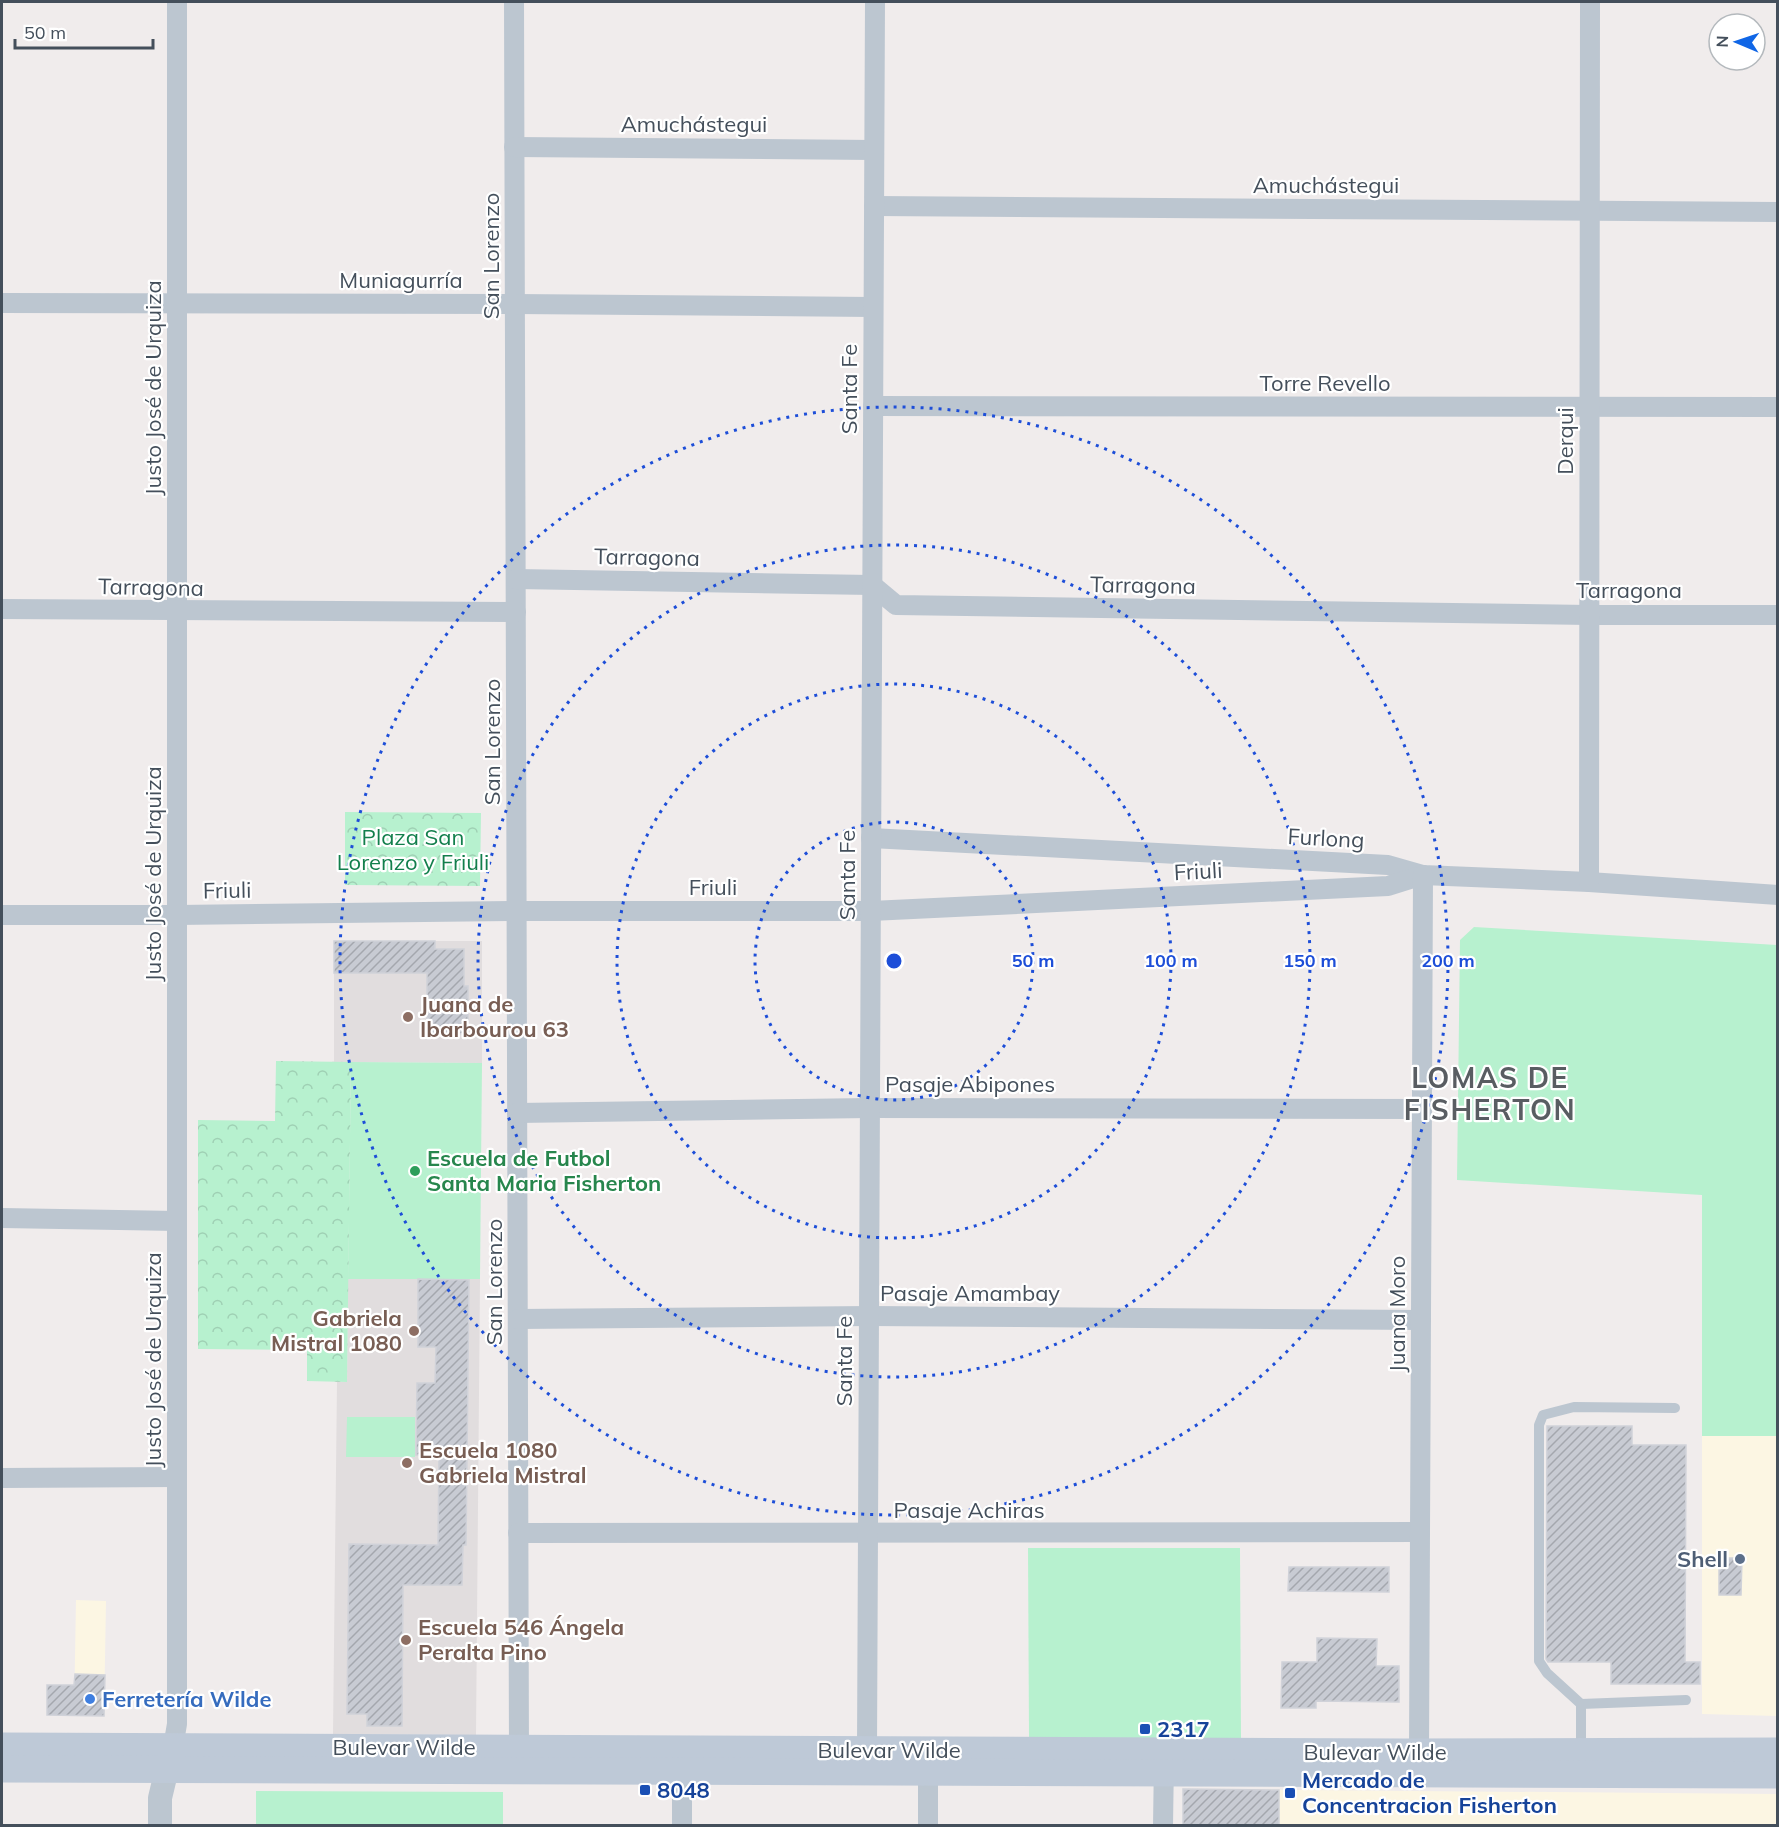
<svg xmlns="http://www.w3.org/2000/svg" width="1779" height="1827" viewBox="0 0 1779 1827" font-family="Mulish,sans-serif">
<defs>
<pattern id="forest-crowns" width="20" height="18" patternUnits="userSpaceOnUse" patternTransform="scale(1.5)"><rect width="20" height="18" fill="#b7f1cf"/><path d="M2 6a3 3 0 1 1 6 0M12 15a3 3 0 1 1 6 0" fill="none" stroke="#9fd0b4"/></pattern>
<pattern id="building-hatch" width="6" height="6" patternUnits="userSpaceOnUse" patternTransform="scale(1.5)"><rect width="6" height="6" fill="#c8cbd3"/><path d="M-1 1l2-2M0 6l6-6M5 7l2-2" fill="none" stroke="#a4a7ae"/></pattern>
</defs>
<rect width="100%" height="100%" fill="#f0ecec"/>
<g fill="#fcf6e3">
<path d="M1702 1436H1777V1716L1702 1714Z"/>
<path d="M76 1600 106 1601 104 1716H74Z"/>
<path d="M1183 1789 1777 1794V1825L1183 1826Z"/>
</g>
<g fill="#e1ddde">
<path d="M334 941H482V1063L334 1062Z"/>
<path d="M348 1279H480L476 1735 333 1734 337 1382H347Z"/>
</g>
<g fill="#b7f1cf">
<path d="M1474 927 1777 945V1436H1702V1195L1457 1180 1460 940Z"/>
<path d="M351 1062 482 1063 480 1279H348Z"/>
<path d="M347 1417H415V1457H346Z"/>
<path d="M1028 1548H1240L1241 1738H1029Z"/>
<path d="M256 1791 503 1792V1825H256Z"/>
</g>
<g fill="url(#forest-crowns)">
<path d="M345 812 481 813 480 886 345 885Z"/>
<path d="M276 1061 351 1062 347 1382 307 1381V1350L198 1349V1120L275 1121Z"/>
</g>
<g fill="url(#building-hatch)" stroke="#d0d2d9" stroke-width="1.5">
<path d="M334 941H435V949H464V986H468V1034L427 1033V973H334Z"/>
<path d="M418 1279 469 1280 466 1545H463L462 1585H403L402 1726H367V1714H347L349 1544 438 1545 439 1455H416L417 1383H435L436 1347H418Z"/>
<path d="M1547 1426H1632V1445H1686L1685 1662H1700V1684H1611V1662H1548L1546 1659Z"/>
<path d="M1719 1558H1742L1741 1595H1719Z"/>
<path d="M1289 1567H1389V1592L1288 1591Z"/>
<path d="M1317 1638 1377 1639 1376 1666H1399V1702L1316 1701V1708H1281L1282 1662H1317Z"/>
<path d="M75 1674 105 1675 104 1716 47 1715V1685H74Z"/>
<path d="M1183 1789 1279 1790V1826H1183Z"/>
</g>
<g fill="none" stroke-linecap="round" stroke-linejoin="round">
<g stroke="#bcc6d0" stroke-width="10">
<path d="M1581 1704 1686 1700"/>
<path d="M1581 1752V1704L1547 1673 1539 1661V1425L1543 1415 1574 1407 1675 1408"/>
</g>
<g stroke="#bcc6d0" stroke-width="20">
<path d="M514 2 519 1759"/>
<path d="M514 147 874 150"/>
<path d="M874 206 1778 212"/>
<path d="M2 303 515 304 873 307"/>
<path d="M873 406 1778 407"/>
<path d="M516 579 872 585 896 605 1589 615H1778"/>
<path d="M2 609 516 612"/>
<path d="M871 838 1388 865 1423 875 1589 882 1778 895"/>
<path d="M1589 882 1590 2"/>
<path d="M2 915H177L516 911H871L1388 886 1423 875"/>
<path d="M517 1113 869 1108 1422 1109"/>
<path d="M2 1218 177 1221"/>
<path d="M518 1319 869 1316 1421 1320"/>
<path d="M2 1478 177 1477"/>
<path d="M518 1533 1420 1532"/>
<path d="M173 1747 177 1724V2"/>
<path d="M867 1749 875 2"/>
<path d="M1419 1752 1423 875"/>
<path d="M682 1826V1759"/>
<path d="M928 1826V1759"/>
<path d="M1163 1826 1164 1759"/>
</g>
<path stroke="#bcc6d0" stroke-width="24" d="M160 1826V1798L171 1752"/>
<g stroke="#bec9d7" stroke-width="27">
<path d="M2 1746 1404 1752 1778 1751"/>
<path d="M2 1769 1778 1775"/>
</g>
</g>
<g fill="none" stroke="#1d4ed8" stroke-width="3" stroke-dasharray="3 6">
<circle cx="894" cy="961" r="139"/>
<circle cx="894" cy="961" r="277"/>
<circle cx="894" cy="961" r="416"/>
<circle cx="894" cy="961" r="554"/>
</g>
<g fill="#8d6e63" stroke="#fff" stroke-width="2">
<circle cx="408" cy="1017" r="6"/>
<circle cx="414" cy="1331" r="6"/>
<circle cx="407" cy="1463" r="6"/>
<circle cx="406" cy="1640" r="6"/>
</g>
<circle fill="#2e9e5b" stroke="#fff" stroke-width="2" cx="415" cy="1171" r="6"/>
<circle fill="#5c6f8a" stroke="#fff" stroke-width="2" cx="1740" cy="1559" r="6"/>
<circle fill="#3f7fe0" stroke="#fff" stroke-width="2" cx="90" cy="1699" r="6"/>
<g fill="#1a4fb4" stroke="#fff" stroke-width="2">
<rect x="1139" y="1723" width="12" height="12" rx="3"/>
<rect x="639" y="1784" width="12" height="12" rx="3"/>
<rect x="1284" y="1787" width="12" height="12" rx="3"/>
</g>
<g text-anchor="middle" dominant-baseline="central" stroke-width="4.5" stroke-linejoin="round" paint-order="stroke">
<g font-size="22" fill="#444f5b" stroke="#fff">
<text x="694" y="124">Amuchástegui</text>
<text x="1326" y="185">Amuchástegui</text>
<text transform="translate(491 256) rotate(-90)">San Lorenzo</text>
<text x="401" y="280">Muniagurría</text>
<text x="1325" y="383">Torre Revello</text>
<text transform="translate(153 388) rotate(-90)">Justo José de Urquiza</text>
<text transform="translate(849 389) rotate(-90)">Santa Fe</text>
<text transform="translate(1565 441) rotate(-90)">Derqui</text>
<text transform="translate(647 557) rotate(1)">Tarragona</text>
<text transform="translate(1143 585) rotate(1)">Tarragona</text>
<text transform="translate(151 587) rotate(1)">Tarragona</text>
<text x="1629" y="590">Tarragona</text>
<text transform="translate(492 742) rotate(-90)">San Lorenzo</text>
<text transform="translate(1326 838) rotate(3)">Furlong</text>
<text transform="translate(1198 871) rotate(-3)">Friuli</text>
<text transform="translate(153 874) rotate(-90)">Justo José de Urquiza</text>
<text transform="translate(847 875) rotate(-90)">Santa Fe</text>
<text x="713" y="887">Friuli</text>
<text transform="translate(227 890) rotate(-1)">Friuli</text>
<text x="970" y="1084">Pasaje Abipones</text>
<text transform="translate(494 1282) rotate(-90)">San Lorenzo</text>
<text x="970" y="1293">Pasaje Amambay</text>
<text transform="translate(1397 1314) rotate(-90)">Juana Moro</text>
<text transform="translate(153 1360) rotate(-90)">Justo José de Urquiza</text>
<text transform="translate(844 1361) rotate(-90)">Santa Fe</text>
<text x="969" y="1510">Pasaje Achiras</text>
<text x="404" y="1747">Bulevar Wilde</text>
<text x="889" y="1750">Bulevar Wilde</text>
<text x="1375" y="1752">Bulevar Wilde</text>
</g>
<g font-size="22" fill="#127f4c" stroke="#fff">
<text x="413" y="837">Plaza San<tspan x="413" dy="25">Lorenzo y Friuli</tspan></text>
</g>
<g font-size="22" font-weight="bold" fill="#785e54" stroke="#fff" text-anchor="start">
<text x="420" y="1004">Juana de<tspan x="420" dy="25">Ibarbourou 63</tspan></text>
<text x="402" y="1318" text-anchor="end">Gabriela<tspan x="402" dy="25">Mistral 1080</tspan></text>
<text x="419" y="1450">Escuela 1080<tspan x="419" dy="25">Gabriela Mistral</tspan></text>
<text x="418" y="1627">Escuela 546 Ángela<tspan x="418" dy="25">Peralta Pino</tspan></text>
</g>
<g font-size="22" font-weight="bold" fill="#27864d" stroke="#fff" text-anchor="start">
<text x="427" y="1158">Escuela de Futbol<tspan x="427" dy="25">Santa Maria Fisherton</tspan></text>
</g>
<g font-size="22" font-weight="bold" fill="#4e5e75" stroke="#fff" text-anchor="end">
<text x="1728" y="1559">Shell</text>
</g>
<g font-size="22" font-weight="bold" fill="#366cbe" stroke="#fff" text-anchor="start">
<text x="102" y="1699">Ferretería Wilde</text>
</g>
<g font-size="22" font-weight="bold" fill="#164399" stroke="#fff" text-anchor="start">
<text x="1157" y="1729">2317</text>
<text x="1302" y="1780">Mercado de<tspan x="1302" dy="25">Concentracion Fisherton</tspan></text>
<text x="657" y="1790">8048</text>
</g>
<g font-size="28" font-weight="bold" letter-spacing="1.5" fill="#595d62" stroke="#fff">
<text x="1490" y="1077">LOMAS DE<tspan x="1490" dy="32">FISHERTON</tspan></text>
</g>
</g>
<circle cx="894" cy="961" r="9" fill="#1d4ed8" stroke="#fff" stroke-width="3"/>
<g font-size="18" text-anchor="middle" font-weight="bold" fill="#1d4ed8" stroke="#fff" stroke-width="4.5" stroke-linejoin="round" paint-order="stroke">
<text x="1033" y="967">50 m</text>
<text x="1171" y="967">100 m</text>
<text x="1310" y="967">150 m</text>
<text x="1448" y="967">200 m</text>
</g>
<rect width="1779" height="1827" fill="none" stroke="#444f5b" stroke-width="6"/>
<g transform="translate(1737 42) rotate(272)"><circle r="28" fill="#ffffff" stroke="#b4b9bd" stroke-width="1.5"/>
<path d="M0-4.5L10 22L0 15L-10 22Z" fill="#1066e6"/>
<text y="-9" font-size="16" font-weight="bold" text-anchor="middle" fill="#444f5b">N</text>
</g>
<path d="M15 39v9h138v-9" fill="none" stroke="#444f5b" stroke-width="3"/>
<text x="24" y="39" font-size="18" fill="#444f5b" stroke="#ffffff" stroke-width="4.5" paint-order="stroke">50 m</text>
</svg>
